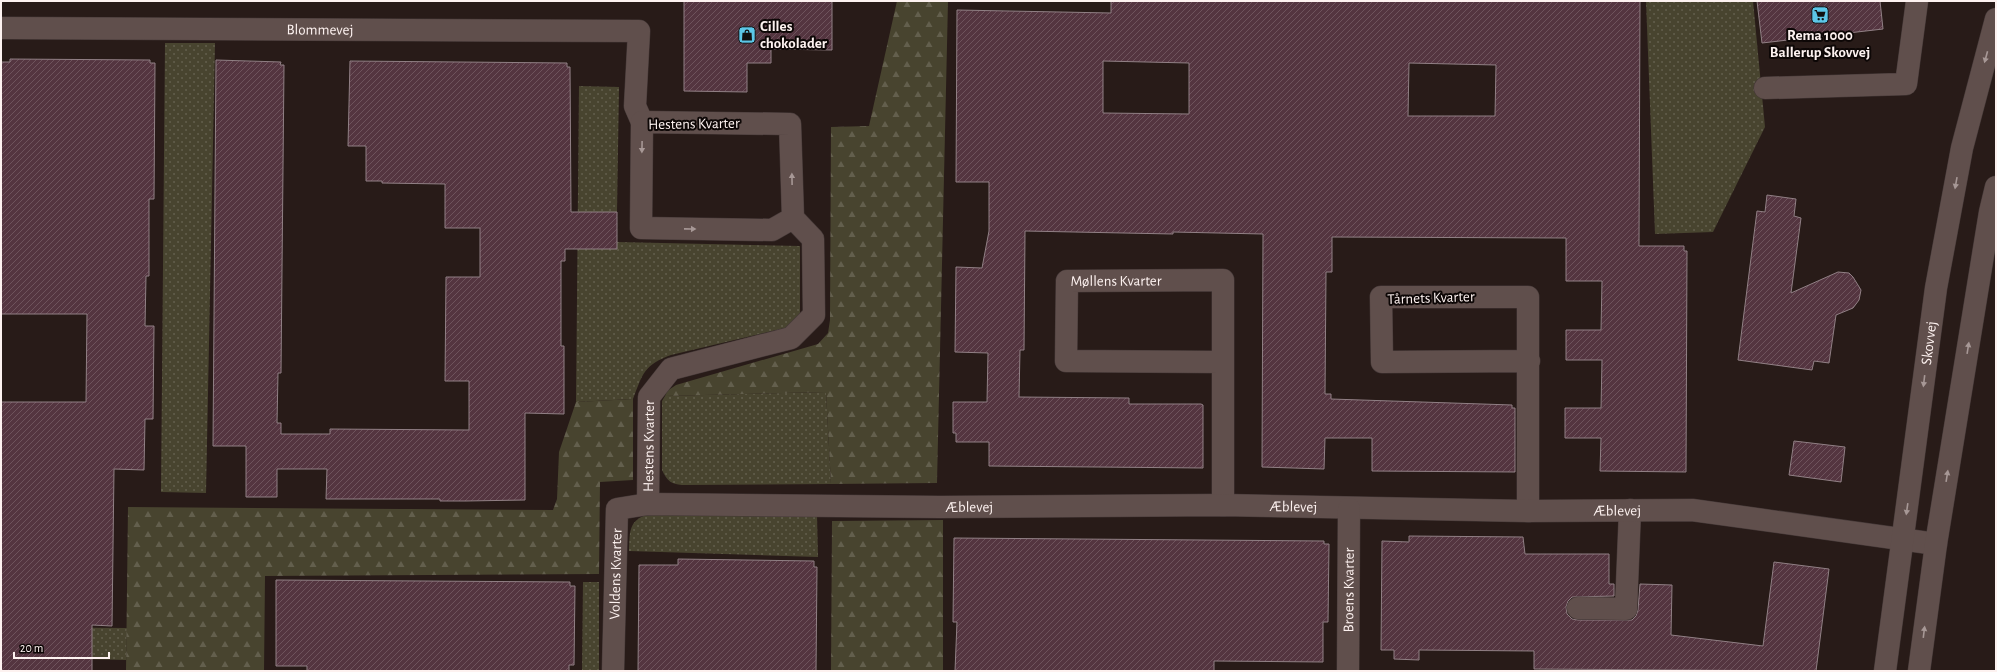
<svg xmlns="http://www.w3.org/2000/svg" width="1997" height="672" viewBox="0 0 1997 672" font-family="'Alegreya Sans',sans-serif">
<defs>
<pattern id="grass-dots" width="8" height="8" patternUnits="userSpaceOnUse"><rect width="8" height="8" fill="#48442f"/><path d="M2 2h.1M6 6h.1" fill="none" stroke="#635f4d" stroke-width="1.8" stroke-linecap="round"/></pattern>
<pattern id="forest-firs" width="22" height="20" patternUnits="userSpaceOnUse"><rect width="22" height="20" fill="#48442f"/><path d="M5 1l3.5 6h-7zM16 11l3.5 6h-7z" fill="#635f4d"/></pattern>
<pattern id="building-hatch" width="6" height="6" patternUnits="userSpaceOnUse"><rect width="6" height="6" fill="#543540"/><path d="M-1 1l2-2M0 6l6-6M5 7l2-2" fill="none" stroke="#6e535c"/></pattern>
</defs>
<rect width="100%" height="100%" fill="#281b18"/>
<g fill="url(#grass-dots)">
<path d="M1646 1H1753L1765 127 1713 232 1655 234Z"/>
<path d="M165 43H215L206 493 161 492Z"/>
<path d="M579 86 619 87 617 212H588V249H617V242L800 246V315L789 327 671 355C644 365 643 373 633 399L576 402Z"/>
<path d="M826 392 831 484 682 485C671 484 667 481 662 470V401L665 396Z"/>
<path d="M649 514 817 515 818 557 629 551C630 532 628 520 649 514Z"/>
<path d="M583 582H599V671H582Z"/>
<path d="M1 627 127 628 126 660 1 657Z"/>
</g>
<g fill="url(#forest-firs)">
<path d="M897 1H948L937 483 831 484 826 392 665 396 667 391 676 385 818 344 828 333 830 320 831 127 869 126Z"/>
<path d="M633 399V480L600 482 599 574 265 576 264 671H126L128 507 553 510 557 499 559 452 576 402Z"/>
<path d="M943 520V671H831L832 521Z"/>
</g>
<g fill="url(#building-hatch)" stroke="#918085" fill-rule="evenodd">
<path d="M684 1H832V50L771 49V63H747V92L684 91Z"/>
<path d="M1111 1H1640L1639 246H1684V251H1687L1686 472 1600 471 1601 438H1565V408H1601L1602 360H1566V330H1601L1602 281H1566V238L1332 237V272H1326L1325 394H1331V399L1512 405V408H1515V472L1372 471V438H1325L1324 469 1262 467 1263 234 1173 232V234L1025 231 1024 350H1020L1019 397 1129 398V404H1201L1203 405V468L989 466V442H956V433H953V402H987L988 353 955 352 956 267 982 268 989 231V182H956L957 10 1111 13ZM1103 61 1189 63V114L1103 113ZM1409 63 1496 65 1495 116H1408Z"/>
<path d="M1757 1H1880L1883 29 1762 43Z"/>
<path d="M10 59 150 60V63H155L154 199H149V276H146L145 326H154L153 419H145L144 470 114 469 112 626 92 625V671H1V402H86L87 314H1V62H10Z"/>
<path d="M216 60 281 62 280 65H284L281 373H278L277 423H281V434H330V429L469 430V381H445L446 277H480V228H445V184L382 183V181H366V146H348L350 61 567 63V67H570L571 212H617V249H565V261H561V346H564V414L525 413V500L466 501H440V499H326L327 469H277V497H246V446H213Z"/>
<path d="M1767 195 1796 199 1794 216 1801 218 1791 293 1838 272 1849 273 1853 277 1861 290 1859 300 1853 308 1836 315 1829 363 1814 361 1812 370 1738 360 1757 211 1765 212Z"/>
<path d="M1794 441 1845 447 1841 482 1789 475Z"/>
<path d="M1409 536 1523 537 1525 554H1609V584H1614V596L1572 597 1568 601 1566 607 1567 614 1572 619 1578 620H1632L1636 616 1638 610 1640 584 1672 585 1671 635 1763 646 1774 562 1829 569 1816 671 1534 669V651L1419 650V660L1394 659V650H1381L1382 541 1409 542Z"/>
<path d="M954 538 1324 541V544H1329L1328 622H1323V662L1214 661V671H955L957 622H953Z"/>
<path d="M678 559 814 561V567H817L816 671H638L639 565H678Z"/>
<path d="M276 580 570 582V586H575L574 665H569V671H307V666H276Z"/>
</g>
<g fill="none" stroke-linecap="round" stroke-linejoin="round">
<defs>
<g id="minor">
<path id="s1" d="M1 28 639 31 635 106 642 122"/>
<path d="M1765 88 1906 84 1917 1"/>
<path id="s2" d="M1222 362 1066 361 1067 281 1223 280V505"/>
<path id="s3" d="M648 504 649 397 671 369 791 338 814 315 813 239 793 218 790 124 642 122 641 228 772 230 793 218"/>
<path d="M1528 511V297H1381L1382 362 1529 361"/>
<path d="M1578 608 1626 609 1630 510"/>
<path id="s4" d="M613 671 617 509 648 504 940 507 1223 505 1528 511 1692 510 1936 544"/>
<path id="s5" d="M1348 671 1349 509"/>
<path id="s6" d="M1885 671 1936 288 1962 148 1996 19"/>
<path d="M1919 671 1936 544 1990 212 1996 187"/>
</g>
</defs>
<use href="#minor" stroke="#453938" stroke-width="23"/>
<use href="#minor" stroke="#604f4c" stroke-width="22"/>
</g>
<defs><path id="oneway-solid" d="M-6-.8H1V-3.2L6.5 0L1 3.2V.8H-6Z"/></defs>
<g fill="#a79896">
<use href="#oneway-solid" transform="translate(1986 57) rotate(105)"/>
<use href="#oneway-solid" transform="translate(642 147) rotate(91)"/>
<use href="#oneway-solid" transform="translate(792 179) rotate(-91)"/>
<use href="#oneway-solid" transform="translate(1956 183) rotate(100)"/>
<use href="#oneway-solid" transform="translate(690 229) rotate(1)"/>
<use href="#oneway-solid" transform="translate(1968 348) rotate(-81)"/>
<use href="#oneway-solid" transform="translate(1924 381) rotate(97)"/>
<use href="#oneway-solid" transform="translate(1947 476) rotate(-81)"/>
<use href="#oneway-solid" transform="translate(1907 509) rotate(98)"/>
<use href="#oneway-solid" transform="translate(1924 632) rotate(-83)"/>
</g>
<defs>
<symbol id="supermarket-square" viewBox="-11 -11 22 22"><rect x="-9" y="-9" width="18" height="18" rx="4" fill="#5cc7e8" stroke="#0d0706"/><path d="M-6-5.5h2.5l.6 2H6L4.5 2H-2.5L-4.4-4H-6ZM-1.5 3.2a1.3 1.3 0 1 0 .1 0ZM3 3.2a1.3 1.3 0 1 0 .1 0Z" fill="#111"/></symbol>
<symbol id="shop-square" viewBox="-11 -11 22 22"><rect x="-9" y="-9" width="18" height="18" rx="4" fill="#5cc7e8" stroke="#0d0706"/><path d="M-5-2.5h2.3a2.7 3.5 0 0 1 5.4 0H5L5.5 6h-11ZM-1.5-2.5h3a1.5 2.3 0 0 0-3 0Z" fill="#111"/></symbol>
</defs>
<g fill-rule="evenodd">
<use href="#supermarket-square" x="1810" y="5" width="20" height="20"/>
<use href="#shop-square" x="737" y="25" width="20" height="20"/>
</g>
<g text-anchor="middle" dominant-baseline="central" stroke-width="4" stroke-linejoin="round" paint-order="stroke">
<g font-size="15" font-weight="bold" fill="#fdf2f0" stroke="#0d0706" text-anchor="start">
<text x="760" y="26">Cilles<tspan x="760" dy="17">chokolader</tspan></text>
<text x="1820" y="35" text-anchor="middle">Rema 1000<tspan x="1820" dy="17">Ballerup Skovvej</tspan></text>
</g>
<g font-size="15" fill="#fdf2f0" stroke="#0d0706">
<text stroke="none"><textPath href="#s1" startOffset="319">Blommevej</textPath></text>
<text transform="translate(694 124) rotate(-1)">Hestens Kvarter</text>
<text stroke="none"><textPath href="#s2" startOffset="285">Møllens Kvarter</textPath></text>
<text transform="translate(1431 298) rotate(-2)">Tårnets Kvarter</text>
<text stroke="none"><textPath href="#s6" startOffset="331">Skovvej</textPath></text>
<text stroke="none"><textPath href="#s3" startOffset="58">Hestens Kvarter</textPath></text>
<text stroke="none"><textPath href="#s4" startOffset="515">Æblevej</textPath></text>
<text stroke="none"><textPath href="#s4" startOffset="839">Æblevej</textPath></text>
<text stroke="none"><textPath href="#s4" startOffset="1163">Æblevej</textPath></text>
<text stroke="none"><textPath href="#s4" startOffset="97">Voldens Kvarter</textPath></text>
<text stroke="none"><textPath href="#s5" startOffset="81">Broens Kvarter</textPath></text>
</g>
</g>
<rect width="1997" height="672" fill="none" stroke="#fdf2f0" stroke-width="4"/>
<path d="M14 652v6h95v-6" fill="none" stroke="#fdf2f0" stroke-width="2"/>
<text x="20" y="652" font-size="12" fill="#fdf2f0" stroke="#0d0706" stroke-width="3" paint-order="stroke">20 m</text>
</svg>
